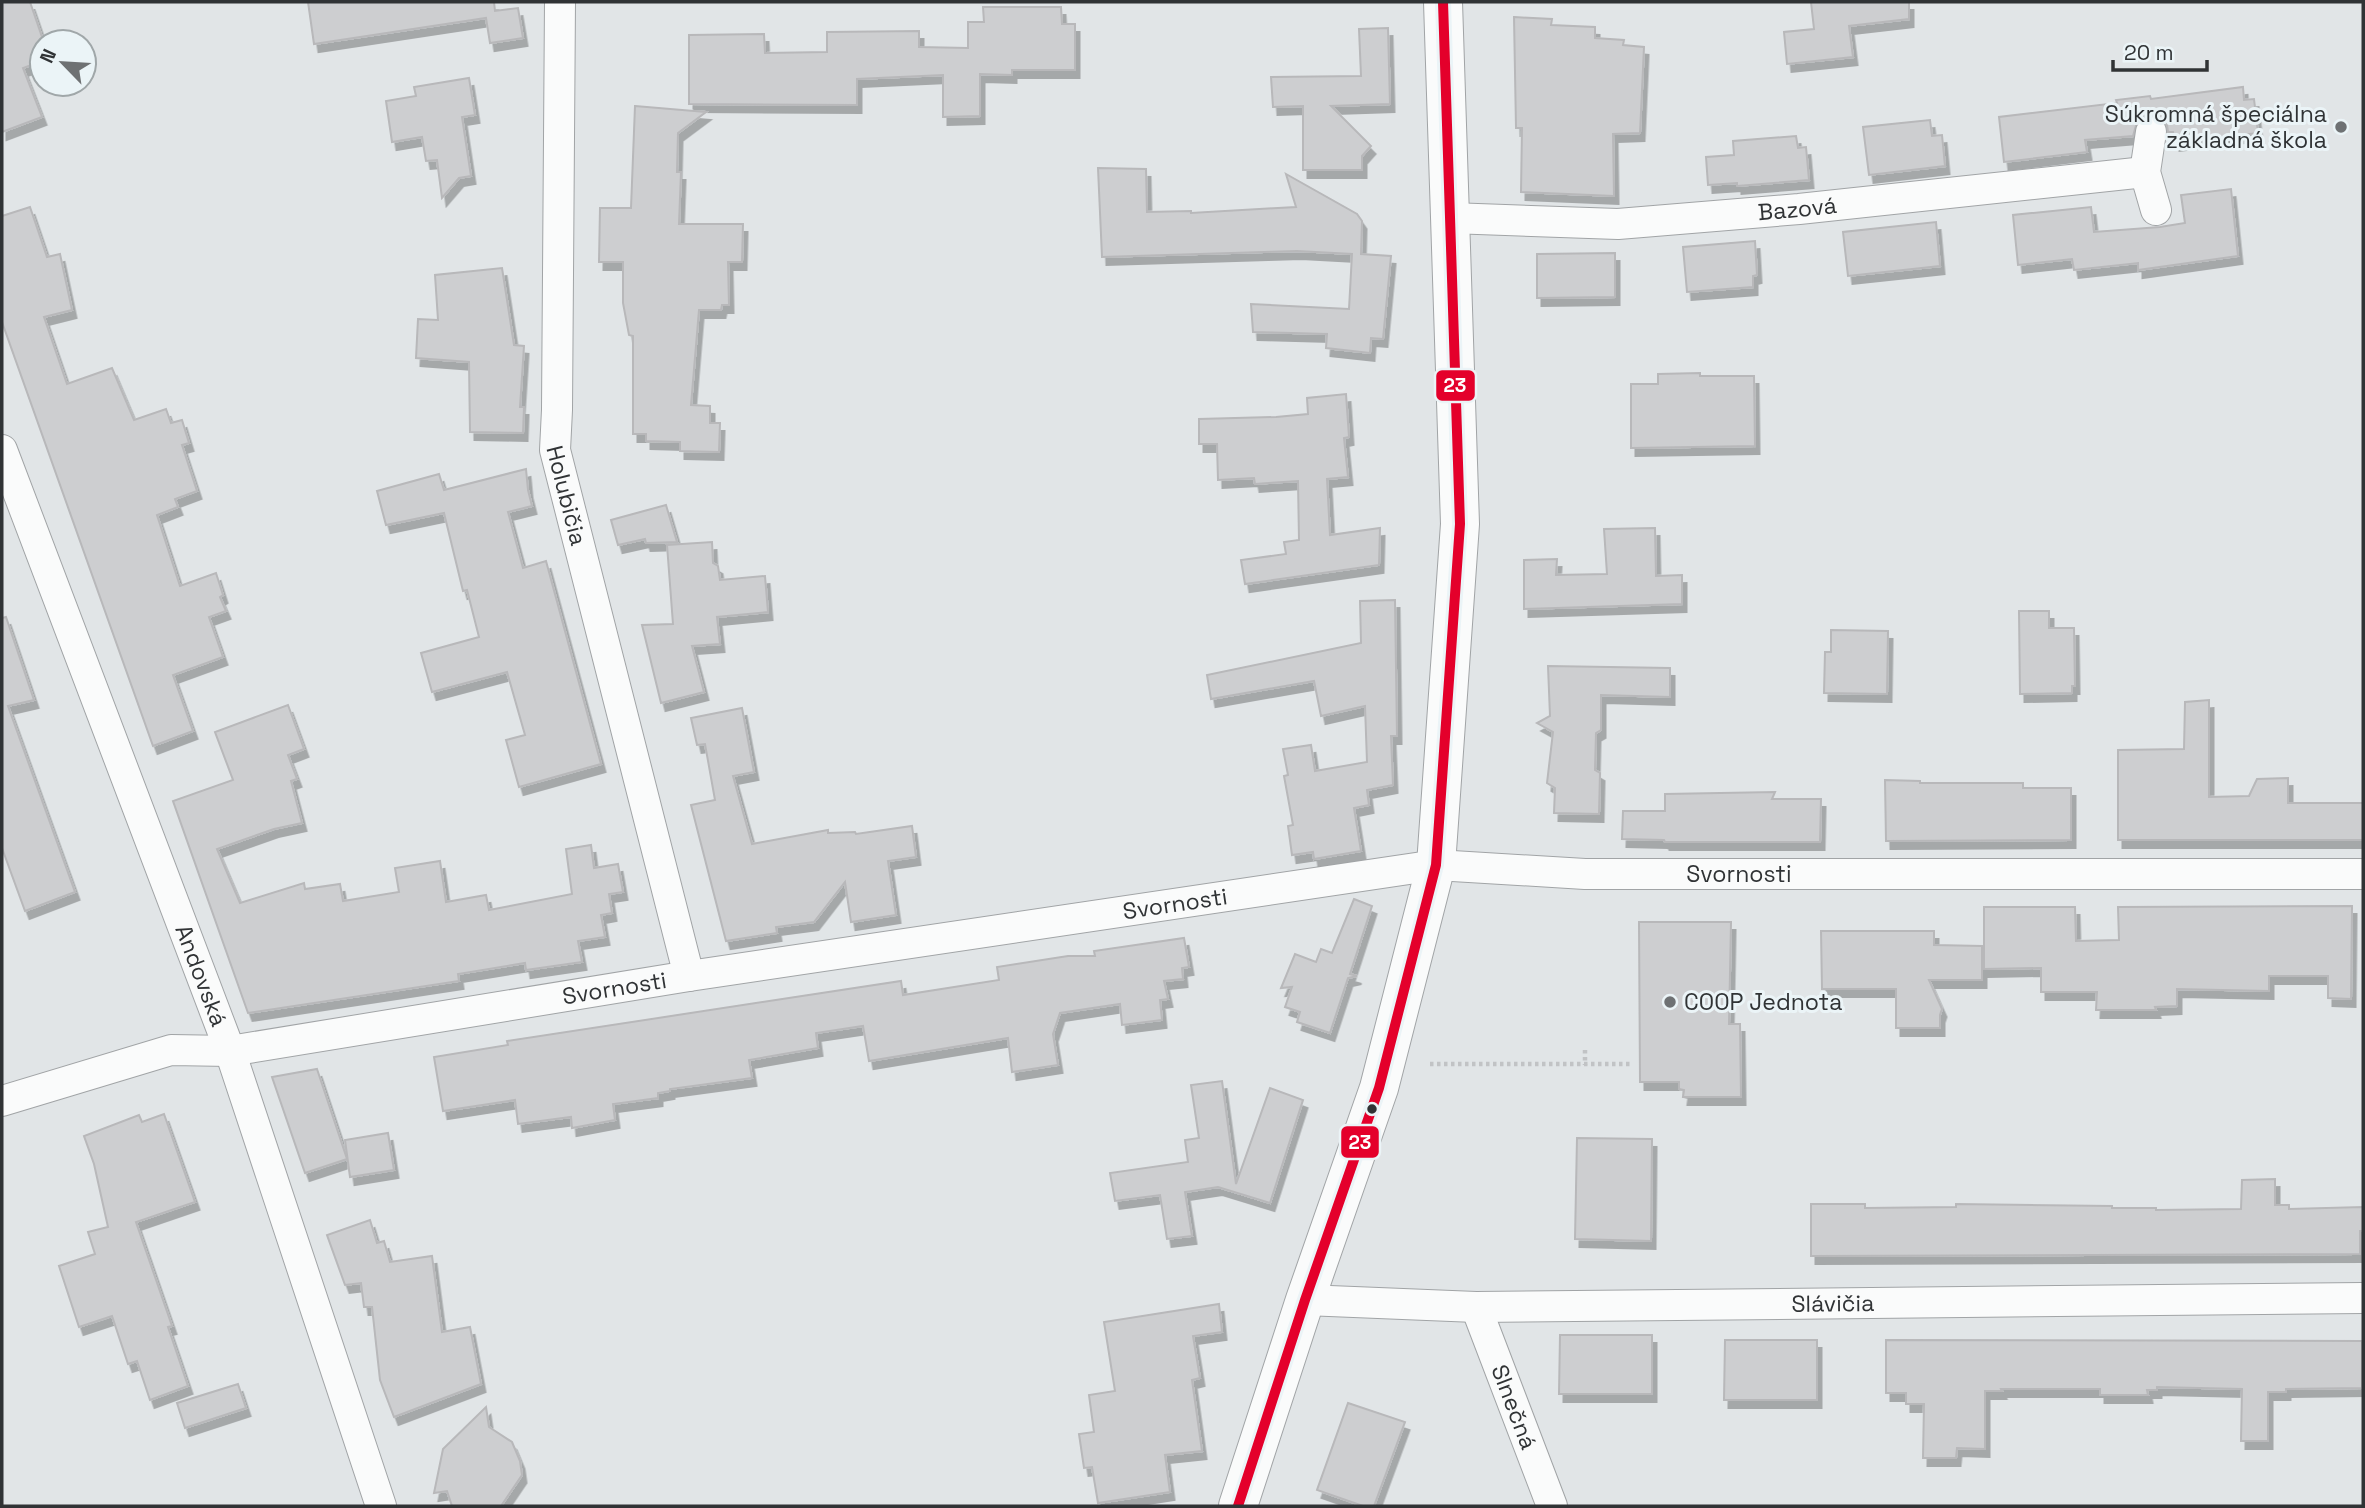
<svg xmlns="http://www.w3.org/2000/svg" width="2365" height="1508" viewBox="0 0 2365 1508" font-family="'Space Grotesk',sans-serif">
<defs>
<filter id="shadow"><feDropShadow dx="4.5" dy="8" stdDeviation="0" flood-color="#0004"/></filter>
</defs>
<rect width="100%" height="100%" fill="#e1e5e7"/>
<g fill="#cdced0" stroke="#b8b8ba" stroke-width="2" filter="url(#shadow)">
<path d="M2 2H30L42 37V61L23 68 42 117 2 132Z"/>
<path d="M308 2H494L495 11 518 8 523 38 490 43 486 18 314 44Z"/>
<path d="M1811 2H1909V19L1849 26 1853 57 1787 64 1784 32 1814 29Z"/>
<path d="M983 7H1061L1062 24H1075V70H1012V75L980 74V116L943 117V75L857 79V105L689 104V35L764 34 765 53 827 52V32L919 31V47L968 48V22H984Z"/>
<path d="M1514 17 1552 19 1551 25 1595 27V38L1624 40 1623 45 1644 47 1640 133 1613 134 1614 196 1521 192 1522 128H1516Z"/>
<path d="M1388 28 1390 104 1331 106 1371 146 1362 156V170H1303V106L1273 107 1271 77 1361 76 1359 29Z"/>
<path d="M469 78 475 115 462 117 471 176 459 178 442 198 437 160 426 161 422 137 392 142 386 101 416 96 414 87Z"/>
<path d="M2243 87 2244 100 2254 99 2258 133 2175 143 2173 132H2168L2167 125 2162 119 2154 115 2145 116 2137 122 2133 136 2085 140 2087 152 2004 162 1999 117 2117 103 2116 100 2150 96 2151 99Z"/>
<path d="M635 106 706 112 678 133 677 172H681L679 224H743L742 262H728L729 305H722L721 310H699L691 405 710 406V423H720L719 452 680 451V442L646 441V434H633V336L629 335 623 303V262H599L600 208H631Z"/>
<path d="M1930 120 1932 136 1942 135 1945 166 1869 175 1863 127Z"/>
<path d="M1796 136 1798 148 1806 147 1809 180 1737 186V183L1708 185 1706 157 1734 155 1733 141Z"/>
<path d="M1098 168 1146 169 1147 212 1191 211V213L1296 207 1286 174 1357 214 1362 221 1361 254 1391 256 1383 339 1371 338 1370 353 1326 348 1327 334 1253 332 1251 304 1349 309 1352 254 1297 251 1102 257Z"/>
<path d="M2231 189 2238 256 2138 270V263L2074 270 2072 259 2018 265 2013 215 2091 207 2094 232 2160 227 2185 223 2181 195Z"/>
<path d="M30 207 47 257 60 254 72 310 44 317 67 384 112 368 134 420 166 409 171 423 182 420 189 443 182 445 197 491 175 499 178 507 157 515 180 586 216 573 223 595 220 597 226 611 209 617 223 657 173 675 193 731 153 746 2 322V216Z"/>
<path d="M1936 222 1940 266 1848 276 1843 232Z"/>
<path d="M1755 241 1757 275 1753 276V287L1687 292 1683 247Z"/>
<path d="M1615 253V297L1537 298V254Z"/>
<path d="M502 268 514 345 524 346 520 407H524L523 433 470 432 469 362 416 358 418 319 438 320 435 275Z"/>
<path d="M1700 373V376H1754L1755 446 1631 448V384H1658V374Z"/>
<path d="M1346 394 1349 437 1344 438 1348 477 1327 479 1330 535 1380 528 1379 565 1245 584 1241 560 1286 554 1284 542 1299 540 1298 481 1255 484 1254 478 1218 480 1217 444H1199V419L1276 417 1308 414 1307 398Z"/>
<path d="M526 469 528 490 532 506 508 512 523 568 546 561 601 764 519 787 506 740 525 735 507 672 432 692 421 653 479 637 467 590 463 591 444 513 386 525 377 491 439 474 444 490Z"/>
<path d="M666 505 677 542 646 543 645 539 618 545 611 520Z"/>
<path d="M1655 528 1656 576 1682 575V604L1524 609V560L1557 559 1556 575 1607 574 1604 529Z"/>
<path d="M712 542 713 563 718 566 720 580 765 576 768 612 717 617 720 644 692 646 704 692 661 703 642 625 673 624 667 545Z"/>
<path d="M1395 600 1397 736H1391L1393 785 1367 790 1369 805 1354 808 1361 851 1314 859 1313 852 1292 855 1288 826 1293 825 1284 776 1288 775 1283 749 1311 745 1315 771 1367 762 1365 706 1321 716 1314 681 1211 699 1207 675 1361 643 1360 601Z"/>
<path d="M2019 611H2049V628H2074L2075 686H2072V693L2020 694Z"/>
<path d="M6 617 34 700 8 706 75 892 25 911 2 848V618Z"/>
<path d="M1831 630 1888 631 1887 694 1824 693 1825 652H1831Z"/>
<path d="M1548 666 1670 668V697L1601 695V730L1596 733 1595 770 1600 773 1599 814 1554 813 1555 788 1547 783 1553 732 1537 723 1550 716Z"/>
<path d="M2209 700V797L2249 796 2257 779 2288 778V803H2363V840H2118V750L2184 749 2185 702Z"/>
<path d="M288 705 304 749 288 755 297 779 291 781 302 823 274 829 217 849 240 903 304 883 305 889 340 884 343 901 399 892 395 868 440 861 446 902 486 895 489 910 572 894 566 849 591 845 594 868 618 864 623 892 609 894 612 913 601 915 605 937 578 941 582 962 526 970 525 963 458 974 459 981 248 1013 173 801 233 780 215 732Z"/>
<path d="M742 708 754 772 733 776 752 844 828 830V833L855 832 856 834 912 826 916 857 888 861 896 915 851 922 845 882 814 922 776 927 777 933 726 941 691 805 715 800 705 744 697 745 691 718Z"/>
<path d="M1885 780 1920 781V783H2023V788H2071V840L1886 841Z"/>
<path d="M1775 792 1772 799H1821L1820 842H1665L1664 840 1622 839 1623 811H1665V794Z"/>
<path d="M1354 899 1372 906 1350 974 1357 976 1348 978 1330 1033 1297 1022 1300 1012 1285 1007 1292 987 1281 988 1295 954 1316 962 1321 949 1332 953Z"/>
<path d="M2352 906 2351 999 2328 998V976H2269V991L2177 989V1006L2155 1007 2156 1010H2096L2097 992H2041V968L1984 969V907H2075L2076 941 2119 940 2118 907Z"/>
<path d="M1639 922H1731L1729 1024H1740L1741 1097H1683L1684 1090 1679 1089V1082H1640Z"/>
<path d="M1821 931H1934V945L1982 946V980H1929L1942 1009 1940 1015V1028H1896V989H1822Z"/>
<path d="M1184 938 1189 967 1182 968 1183 979 1164 981 1168 999 1160 1000 1162 1020 1122 1025 1120 1004 1060 1013 1053 1034 1058 1065 1012 1072 1008 1038 869 1061 863 1026 816 1033 818 1048 749 1060 752 1078 670 1089V1091L658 1093V1098L613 1104 615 1120 572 1128 571 1117 518 1124 515 1100 443 1111 434 1057 508 1045 507 1041 901 981 903 995 999 980 997 967 1068 956H1095L1094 951Z"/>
<path d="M317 1069 347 1159 305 1173 272 1077Z"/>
<path d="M1222 1081 1236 1184 1270 1088 1303 1100 1270 1203 1218 1187 1185 1192 1192 1236 1167 1239 1160 1195 1115 1201 1110 1173 1188 1162 1185 1140 1199 1138 1191 1085Z"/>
<path d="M164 1114 195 1202 136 1222 172 1326 168 1327 188 1386 150 1400 137 1361 128 1364 112 1316 79 1327 59 1266 95 1254 88 1232 108 1227 94 1164 84 1136 139 1115 142 1122Z"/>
<path d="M388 1133 394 1170 350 1177 345 1140Z"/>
<path d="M1577 1138 1652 1139 1651 1241 1575 1239Z"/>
<path d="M2275 1179V1205H2289V1209L2363 1207V1231H2360V1254L1811 1256V1204H1865V1208L1956 1207V1204L2112 1206V1208H2156V1210L2241 1209 2242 1180Z"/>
<path d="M370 1220 377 1243 384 1241 390 1262 432 1256 442 1332 470 1327 481 1384 394 1417 380 1380 372 1307H364L361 1283 345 1285 327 1235Z"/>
<path d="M1219 1304 1222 1332 1193 1336 1200 1378 1192 1380 1202 1451 1165 1455 1170 1492 1098 1503 1092 1467 1084 1468 1079 1434 1094 1432 1089 1395 1115 1391 1104 1322Z"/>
<path d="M1560 1335H1652V1394H1559Z"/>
<path d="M1725 1340H1817V1400H1724Z"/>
<path d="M1886 1340 2362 1341V1388L2286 1389V1392H2268V1441H2241L2242 1389 2157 1387V1390H2147L2148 1395H2100V1389H2001L2002 1391H1985V1449L1957 1448 1956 1458H1923L1924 1404H1906V1393H1886Z"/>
<path d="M238 1384 246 1408 185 1428 177 1403Z"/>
<path d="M1348 1403 1405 1422 1374 1506H1363L1317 1490Z"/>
<path d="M486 1407 489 1427 512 1442 520 1461 522 1475 501 1506H452L447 1491 434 1493 443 1449Z"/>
</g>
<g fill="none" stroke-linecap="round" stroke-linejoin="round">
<defs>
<g id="minor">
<path id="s1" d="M560 2 557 410 555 450 689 976"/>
<path d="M2151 132 2145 172 2156 210"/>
<path id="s2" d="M1450 218 1618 224 1799 209 2145 172"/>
<path id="s3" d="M2 450 230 1051 381 1506"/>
<path id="s4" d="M2 1101 171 1050 230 1051 689 976 1436 865 1585 874H2363"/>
<path id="s5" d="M1305 1300 1476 1307 2363 1298"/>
<path id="s6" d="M1476 1307 1552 1506"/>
</g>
<path id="secondary" d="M1238 1506 1305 1300 1379 1088 1436 865 1460 524 1443 2"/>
</defs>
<use href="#minor" stroke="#a1a4a6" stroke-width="32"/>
<use href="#secondary" stroke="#a1a4a6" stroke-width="40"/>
<g stroke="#c1c3c5" stroke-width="4.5" stroke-dasharray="3.5 3.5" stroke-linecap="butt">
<path d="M1585 1050V1065"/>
<path d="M1430 1064H1633"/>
</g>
<use href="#minor" stroke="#fafbfb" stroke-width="30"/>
<use href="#secondary" stroke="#fafbfb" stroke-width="38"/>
<defs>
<path id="bus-1" d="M1238 1506 1305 1300 1379 1088 1436 865 1460 524 1443 2"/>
</defs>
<use href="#bus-1" stroke="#ebf4f7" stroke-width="16"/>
<use href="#bus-1" stroke="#e4002b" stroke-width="10"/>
</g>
<g fill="#6e7173" stroke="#ebf4f7" stroke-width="2.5">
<circle cx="2341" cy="127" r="7"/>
<circle cx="1670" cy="1002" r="7"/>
</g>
<circle fill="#303335" stroke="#ebf4f7" stroke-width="2.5" cx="1372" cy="1109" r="6"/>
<g text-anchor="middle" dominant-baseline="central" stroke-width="6" stroke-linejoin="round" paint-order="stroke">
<g font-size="23" fill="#303335" stroke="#ebf4f7" text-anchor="end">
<text x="2327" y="114">Súkromná špeciálna<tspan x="2327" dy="26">základná škola</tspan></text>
<text x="1684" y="1002" text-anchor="start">COOP Jednota</text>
</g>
<g font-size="23" fill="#303335" stroke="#ebf4f7">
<text stroke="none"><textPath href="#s2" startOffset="348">Bazová</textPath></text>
<text stroke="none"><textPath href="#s1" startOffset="495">Holubičia</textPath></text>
<text stroke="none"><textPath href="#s4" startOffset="1759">Svornosti</textPath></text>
<text stroke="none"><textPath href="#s4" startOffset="1192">Svornosti</textPath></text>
<text stroke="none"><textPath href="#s3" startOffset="562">Andovská</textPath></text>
<text stroke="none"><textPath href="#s4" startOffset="625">Svornosti</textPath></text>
<text stroke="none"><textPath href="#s5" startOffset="528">Slávičia</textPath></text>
<text stroke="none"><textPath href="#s6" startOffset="107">Slnečná</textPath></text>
</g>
</g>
<g stroke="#ebf4f7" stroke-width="2.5">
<rect x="1435" y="369" width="41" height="33" rx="7" fill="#e4002b"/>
<rect x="1340" y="1125" width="40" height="34" rx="7" fill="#e4002b"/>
</g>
<g font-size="19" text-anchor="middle" font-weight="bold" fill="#fff">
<text x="1455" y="392">23</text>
<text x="1360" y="1149">23</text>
</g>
<rect width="2365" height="1508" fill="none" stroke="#303335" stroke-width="7"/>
<g transform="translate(63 63) rotate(295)"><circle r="33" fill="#ebf4f7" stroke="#a0a7a9" stroke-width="2"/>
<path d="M0-5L12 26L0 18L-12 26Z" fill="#6e7173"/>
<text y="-10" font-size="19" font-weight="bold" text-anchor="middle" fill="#303335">N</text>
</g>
<path d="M2113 60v10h94v-10" fill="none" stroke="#303335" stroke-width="3.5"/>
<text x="2124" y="60" font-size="21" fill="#303335" stroke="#ebf4f7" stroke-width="5" paint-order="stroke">20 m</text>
</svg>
